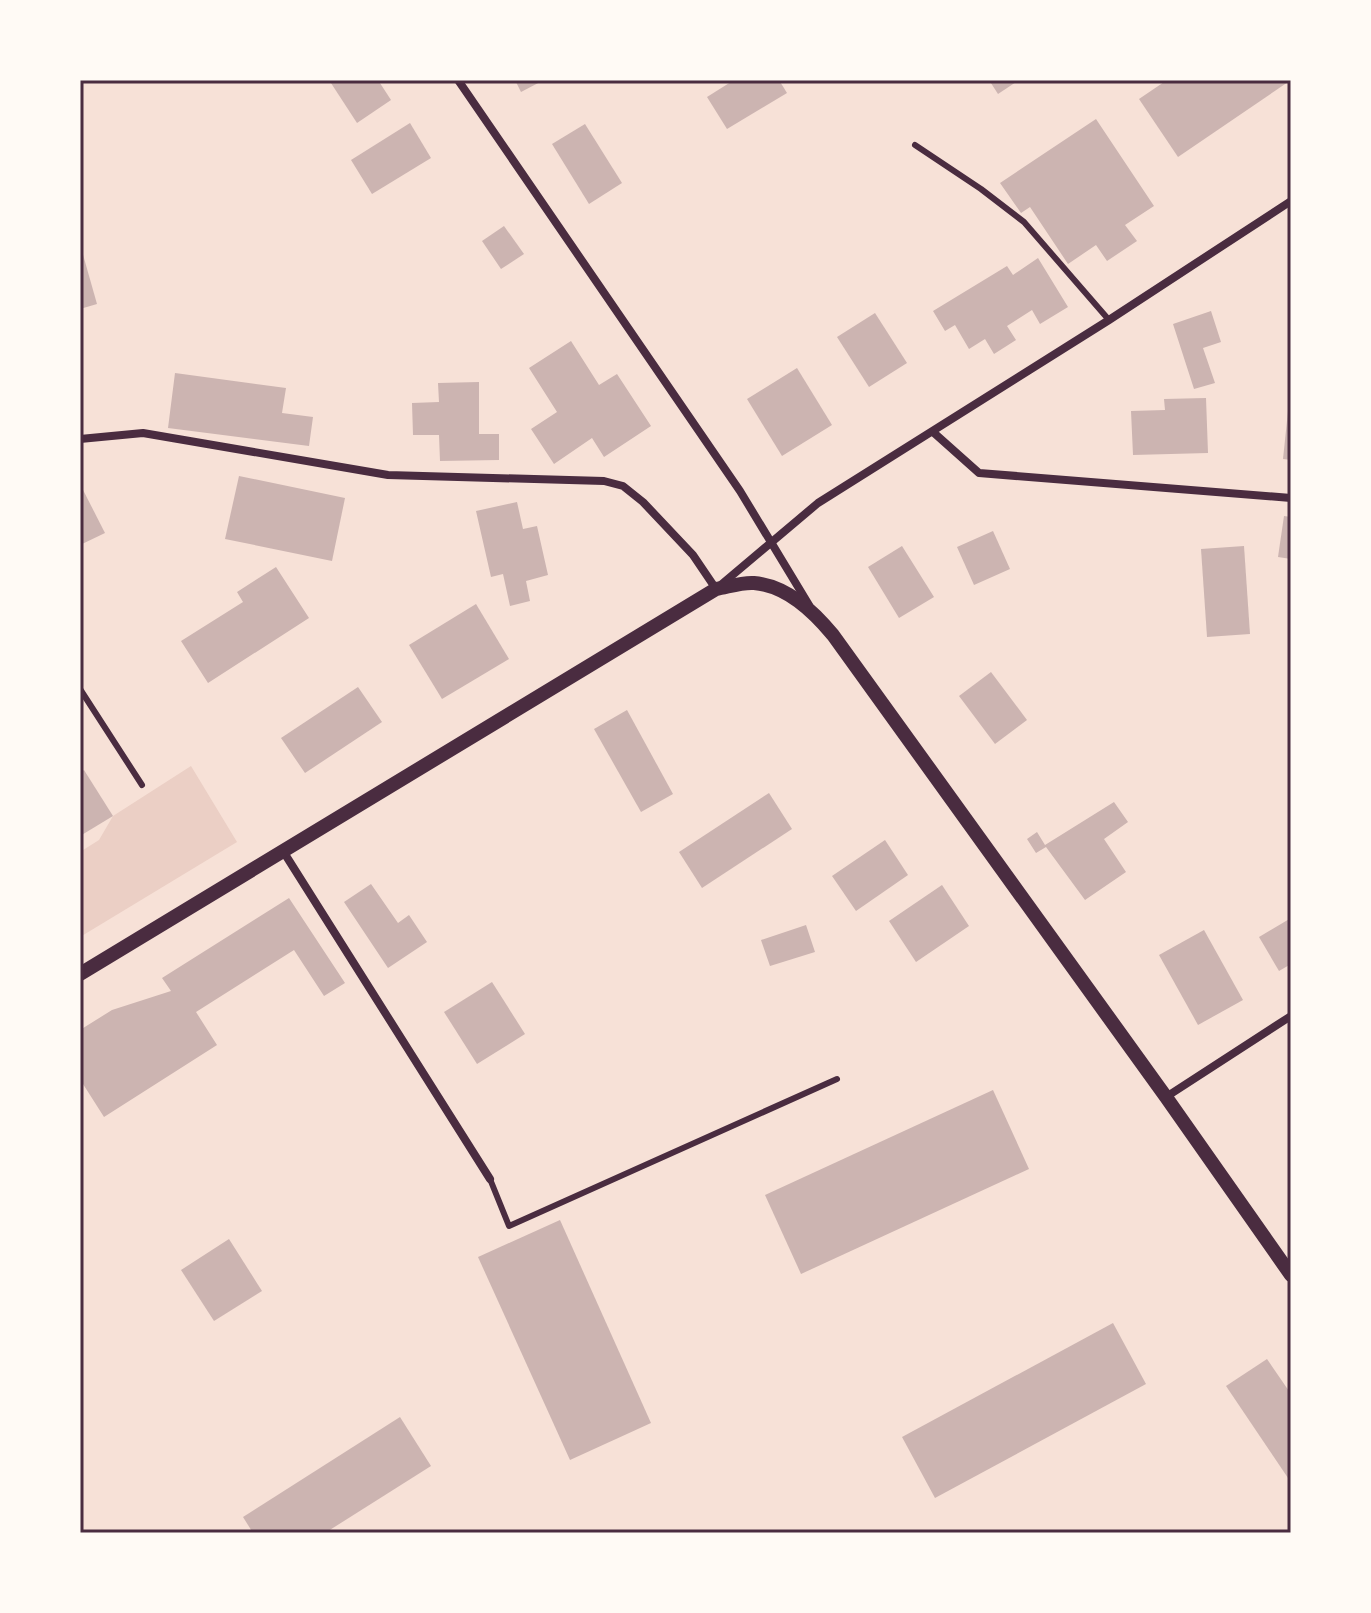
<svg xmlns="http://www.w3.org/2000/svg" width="1371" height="1613" viewBox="0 0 1371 1613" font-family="Roboto,sans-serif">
<rect width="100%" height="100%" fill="#f7e1d7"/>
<path fill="#ebcfc5" d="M191 766 237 842 80 937V852L99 840 113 816Z"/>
<g fill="#ccb4b1">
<path d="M329 80H378L391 100 357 123Z"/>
<path d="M515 80H544L521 92Z"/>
<path d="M734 80H779L787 93 727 129 707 97Z"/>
<path d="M989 80H1019L998 94Z"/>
<path d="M1167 80H1291L1178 157 1139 99Z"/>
<path d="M1096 119 1154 206 1125 225 1137 241 1107 261 1096 245 1068 264 1030 207 1021 213 1000 183Z"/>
<path d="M410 123 431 158 372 194 351 160Z"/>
<path d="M585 124 622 183 589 204 552 144Z"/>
<path d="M504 226 524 254 501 269 482 241Z"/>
<path d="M80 244 97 304 80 309Z"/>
<path d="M1038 258 1068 307 1040 324 1032 310 1007 326 1016 340 994 354 985 339 969 349 955 325 945 331 933 311 1007 266 1013 275Z"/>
<path d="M1211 311 1221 342 1203 348 1215 383 1194 389 1173 324Z"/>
<path d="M875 313 907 363 869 387 837 337Z"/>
<path d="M571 341 599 385 617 374 651 426 604 457 592 438 554 464 531 429 557 412 529 368Z"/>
<path d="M797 368 832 425 782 456 747 399Z"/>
<path d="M175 373 286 388 282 413 313 417 309 446 168 428Z"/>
<path d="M479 382V434H499V460L440 461 439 435H413L412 403 439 402 438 383Z"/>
<path d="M1206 398 1208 453 1133 455 1131 411 1165 410 1164 399Z"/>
<path d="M1289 402 1291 403V460L1283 459Z"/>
<path d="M239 476 345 498 332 561 225 539Z"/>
<path d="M80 484 105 533 80 545Z"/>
<path d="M517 502 523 529 537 526 548 575 526 581 530 601 510 606 503 574 491 577 476 511Z"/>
<path d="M1284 516 1291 517V559L1278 557Z"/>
<path d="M993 531 1010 569 974 585 957 547Z"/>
<path d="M902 546 934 597 899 618 868 567Z"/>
<path d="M1244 546 1250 634 1207 637 1201 549Z"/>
<path d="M276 567 309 618 208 683 181 641 243 602 237 592Z"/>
<path d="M476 604 509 659 442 699 409 645Z"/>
<path d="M991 672 1027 720 995 744 959 696Z"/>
<path d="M358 687 382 722 305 773 281 738Z"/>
<path d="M627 710 673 794 641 812 594 729Z"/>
<path d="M84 770 113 816 80 836V773Z"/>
<path d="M769 793 792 829 702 888 679 852Z"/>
<path d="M1114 802 1128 822 1104 839 1126 872 1085 900 1046 847 1036 853 1027 839 1037 832 1045 845Z"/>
<path d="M885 840 908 875 856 911 832 876Z"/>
<path d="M371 884 398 923 409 915 427 942 388 968 344 902Z"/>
<path d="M942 885 969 926 916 962 889 921Z"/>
<path d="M289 898 345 983 324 996 294 950 196 1012 217 1045 104 1117 83 1084 80 1086V1030L112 1010 171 991 162 978Z"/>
<path d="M1291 918V964L1279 971 1259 937Z"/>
<path d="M806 925 815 952 770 966 761 940Z"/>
<path d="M1204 930 1243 1000 1198 1025 1159 955Z"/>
<path d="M492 982 525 1034 477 1064 444 1012Z"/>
<path d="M993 1090 1029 1169 801 1274 765 1195Z"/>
<path d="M560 1220 651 1423 570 1460 478 1257Z"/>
<path d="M229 1239 262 1291 214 1321 181 1270Z"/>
<path d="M1113 1323 1146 1384 935 1498 902 1437Z"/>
<path d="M1267 1359 1291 1394V1476L1288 1478 1226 1386Z"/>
<path d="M400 1417 431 1466 325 1533H253L243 1517Z"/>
</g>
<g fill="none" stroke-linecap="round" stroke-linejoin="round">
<g stroke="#4a2c40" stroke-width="6">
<path d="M915 145 981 189 1024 222 1109 320"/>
<path d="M80 689 142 785"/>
<path d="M490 1179 509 1226 837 1079"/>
</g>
<g stroke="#4a2c40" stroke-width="8">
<path d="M458 80 740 491 809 605"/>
<path d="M933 432 979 473 1291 498"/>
<path d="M80 439 143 433 388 475 604 481 623 486 643 502 693 555 716 589 818 503 1109 320 1291 201"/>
<path d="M283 851 490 1179"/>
<path d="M1166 1097 1291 1016"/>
</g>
<path stroke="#4a2c40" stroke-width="14" d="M80 974 716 589C728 587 742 582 754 583 787 586 813 611 833 635L1166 1097 1291 1275"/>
</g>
<rect width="1371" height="1613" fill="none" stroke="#fffaf5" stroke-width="164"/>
<rect x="82" y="82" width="1207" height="1449" fill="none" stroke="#4a2c40" stroke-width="3"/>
</svg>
